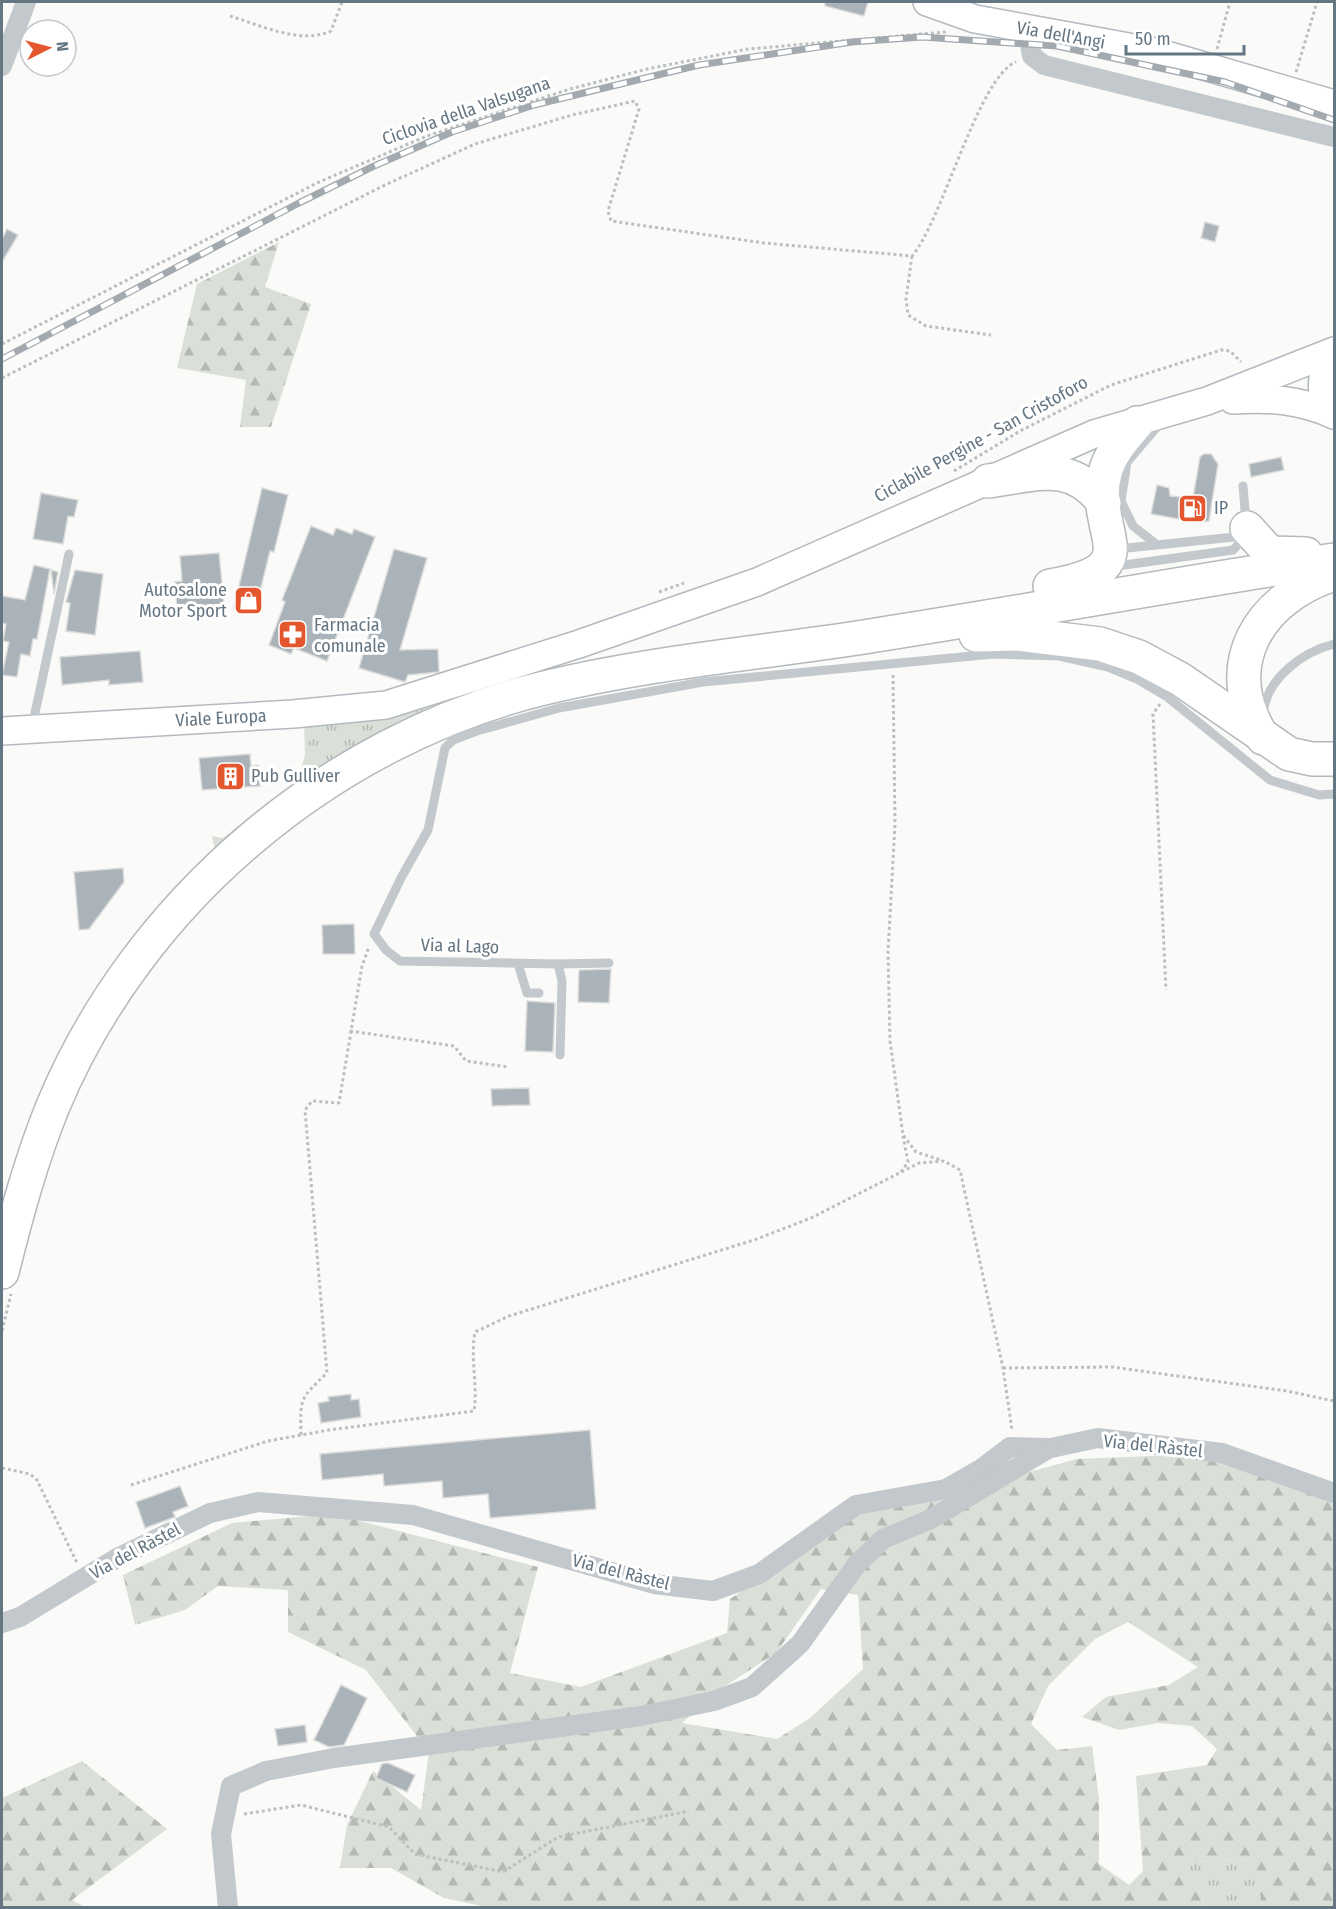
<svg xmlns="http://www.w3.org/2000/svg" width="1336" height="1909" viewBox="0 0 1336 1909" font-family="'Fira Sans Condensed',sans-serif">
<defs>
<pattern id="grass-tufts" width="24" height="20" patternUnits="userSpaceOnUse" patternTransform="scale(1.5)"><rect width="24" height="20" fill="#dadfd7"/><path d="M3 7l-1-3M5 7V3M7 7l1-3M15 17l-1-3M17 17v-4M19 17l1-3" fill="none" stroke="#b4b9b4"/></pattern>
<pattern id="forest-firs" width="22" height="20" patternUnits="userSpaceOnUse" patternTransform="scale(1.5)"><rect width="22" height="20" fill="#dadfd7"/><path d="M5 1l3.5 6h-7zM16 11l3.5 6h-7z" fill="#b4b9b4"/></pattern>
</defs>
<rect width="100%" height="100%" fill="#fafaf8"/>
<g fill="url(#grass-tufts)">
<path d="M444 704V706L215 852 212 836 223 838 298 779 305 755 304 722 374 718Z"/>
<path d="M1256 1859 1262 1907H1204L1202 1895 1182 1871 1197 1862Z"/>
</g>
<g fill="url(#forest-firs)" fill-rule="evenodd">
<path d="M279 242 265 287 311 304 271 427H240L246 380 177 368 197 284Z"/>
<path d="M1201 1454 1334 1497V1907H1262L1255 1859 1197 1862 1182 1871 1202 1895 1204 1908H491L444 1898 391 1868H340L347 1825 373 1771 421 1810 429 1752 366 1670 288 1632V1590L218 1586 185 1610 135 1625 123 1575 232 1523 333 1514 538 1567 510 1673 581 1687 727 1633 730 1599 866 1506 933 1498 1077 1459ZM821 1589 858 1595 863 1669 810 1718 777 1739 682 1723 722 1688 776 1653ZM1128 1622 1198 1667 1169 1685 1106 1697 1082 1717 1119 1730 1158 1723 1192 1726 1217 1749 1207 1765 1136 1776 1143 1871 1129 1885 1099 1864V1799L1092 1746 1057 1750 1031 1724 1048 1686 1095 1639Z"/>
<path d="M82 1761 167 1829 72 1900 85 1907H2V1798Z"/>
</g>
<g fill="#aab3b9" stroke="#dcdcda" stroke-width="1.5">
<path d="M825 2H868L864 16 825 6Z"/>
<path d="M1205 222 1219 226 1215 242 1201 238Z"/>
<path d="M7 229 18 235 2 262V239Z"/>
<path d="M1204 454H1211L1218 464 1209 521 1195 522 1151 514 1157 485 1169 488 1170 496 1193 498 1200 457Z"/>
<path d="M1281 457 1284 470 1251 477 1249 464Z"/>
<path d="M262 488 288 495 274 552 270 551 255 612 234 607Z"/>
<path d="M41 493 78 500 74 517 68 516 63 544 33 539Z"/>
<path d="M311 526 333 535 336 528 352 534 354 529 375 537 327 661 294 648 291 654 269 645 285 602 282 600Z"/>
<path d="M394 549 427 558 400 650 438 649 439 672 408 675 405 682 359 668Z"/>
<path d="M219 553 224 604 177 608 175 582 182 581 180 556Z"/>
<path d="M34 565 50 569 37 639H33L30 656 21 654 17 677 2 675 9 642 3 641 6 624 2 623V596L25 600Z"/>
<path d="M51 570 58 572 54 594Z"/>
<path d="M75 570 103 574 95 635 66 631 70 603 66 602Z"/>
<path d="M140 651 143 682 109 685V680L62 685 60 657Z"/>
<path d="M250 754 251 766 258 765 260 786 202 790 199 758Z"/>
<path d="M123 868 124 882 89 929 79 930 74 872Z"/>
<path d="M354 924 355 954H323L322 925Z"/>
<path d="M611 969 609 1003 578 1002 579 970Z"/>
<path d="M527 1001 555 1003 553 1052 525 1051Z"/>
<path d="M529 1088 530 1105 492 1106 491 1089Z"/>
<path d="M351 1394V1400L359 1399 361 1417 321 1423 318 1403 329 1401 328 1397Z"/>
<path d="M590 1430 596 1509 490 1518 488 1494 443 1498 442 1481 384 1486 383 1474 322 1480 320 1454Z"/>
<path d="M180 1486 188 1506 173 1512 175 1517 145 1528 136 1502Z"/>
<path d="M341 1685 367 1698 344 1745 329 1747 314 1740Z"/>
<path d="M305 1725 307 1742 278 1746 275 1729Z"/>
<path d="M388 1763 415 1775 407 1792 376 1778 382 1764Z"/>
</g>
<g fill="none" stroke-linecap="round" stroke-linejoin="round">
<defs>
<g id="secondary">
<path d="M927 2 975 19 1156 52 1334 104"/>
<path d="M1334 354C1319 373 1318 397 1334 415"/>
<path d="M1233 400C1269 398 1300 399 1334 415"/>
<path d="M2 731 293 714 386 705 579 644 757 582 1094 434 1207 401 1334 351"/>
</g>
<g id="highway">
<path d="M988 481C1037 475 1070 459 1104 503"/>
<path d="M1247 528 1270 553 1306 554"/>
<path d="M1050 586C1153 568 1089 534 1105 473 1110 453 1124 438 1137 423"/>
<path d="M976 635 1018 634 1100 644 1139 657 1180 679 1289 754 1312 759H1334"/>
<path d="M1263 738C1217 665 1259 598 1334 574"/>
<path d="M2 1272C16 1216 31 1160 53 1106 138 902 329 740 544 688 651 662 762 653 870 636 1025 612 1179 583 1334 560"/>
</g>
</defs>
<use href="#secondary" stroke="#b3babf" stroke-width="30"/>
<use href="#highway" stroke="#b4b9bd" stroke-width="36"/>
<g stroke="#bbbfc2" stroke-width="3" stroke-dasharray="3 3" stroke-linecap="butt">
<path d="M230 16C260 25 301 45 331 31L342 2"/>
<path d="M1217 49 1230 2"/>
<path d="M1296 72 1317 2"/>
<path d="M912 256 906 299 908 315 926 326 991 335"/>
<path d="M2 344 319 182 427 136 570 89 647 69 748 49 946 32"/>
<path d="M2 378 385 185 475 144 572 115 635 101 639 109 608 211 611 221 764 243 912 256C943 220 978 77 1016 62"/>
<path d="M954 471 1020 431 1111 385 1221 350 1230 351 1241 362"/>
<path d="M659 592 684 583"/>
<path d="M893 675 895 824 888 952 890 1041 903 1135 916 1152 941 1160"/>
<path d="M1160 704 1153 714 1166 990"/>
<path d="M350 1031 454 1046 466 1061 508 1067"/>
<path d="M901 1172 908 1162 903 1136"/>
<path d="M2 1331 11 1294"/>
<path d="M1003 1368 1112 1367 1287 1391 1334 1401"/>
<path d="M301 1435C300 1397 300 1399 327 1373L305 1110 312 1101 339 1103 362 966 369 947"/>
<path d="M2 1468 30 1474 37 1480 77 1563"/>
<path d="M131 1485 268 1441 329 1430 474 1411C478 1385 470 1359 475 1332L509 1316 754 1240 811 1218 919 1163 944 1161 960 1170 1003 1368 1012 1430"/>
<path d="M244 1814 301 1805 389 1827 415 1854 503 1872 558 1837 689 1811"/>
</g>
<g stroke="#c3c8cc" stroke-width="9">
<path d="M1243 486 1246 522"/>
<path d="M1156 544 1133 526 1121 501 1127 462 1162 421"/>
<path d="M1115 552 1127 548 1244 536"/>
<path d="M1112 563 1117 566 1233 550 1246 536"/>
<path d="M1263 714C1266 679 1302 652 1334 644"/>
<path d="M32 727 69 554"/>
<path d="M518 964 527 993H539"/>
<path d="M558 964 609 963"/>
<path d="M560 1055 562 981 558 964 400 961 386 950 374 934 401 878 428 830 445 748 453 740 477 731 559 708 703 682 993 654 1059 656 1108 667 1137 679 1166 696 1270 780 1319 795 1334 794"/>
</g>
<g stroke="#c3c8cc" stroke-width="20">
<path d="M1027 28 1032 56 1044 65 1334 137"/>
<path d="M2 66 26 2"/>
<path d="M2 1623 20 1617 117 1558 210 1513 258 1502 413 1515 654 1584 713 1591 759 1574 856 1505 946 1489 981 1469 1010 1447 1051 1448 1098 1438 1222 1453 1334 1493"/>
<path d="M228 1908 221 1834 231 1786 266 1771 334 1758 641 1716 714 1701 752 1687 800 1644 857 1564 883 1539 931 1519 1048 1449"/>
</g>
<use href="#secondary" stroke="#fff" stroke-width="27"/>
<use href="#highway" stroke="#fff" stroke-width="33"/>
<defs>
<path id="rail" d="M2 359 299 203 372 167 452 132 534 105 699 65 852 42 922 37 1057 46 1225 82 1334 120"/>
</defs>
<use href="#rail" stroke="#a2aab0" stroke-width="7"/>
<use href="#rail" stroke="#fff" stroke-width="4.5" stroke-dasharray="14" stroke-linecap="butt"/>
</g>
<defs>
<symbol id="fuel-square" viewBox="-11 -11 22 22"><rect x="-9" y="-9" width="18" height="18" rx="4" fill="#e4572e" stroke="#fff"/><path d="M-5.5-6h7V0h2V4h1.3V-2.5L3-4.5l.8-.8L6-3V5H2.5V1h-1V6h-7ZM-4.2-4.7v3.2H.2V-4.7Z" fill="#fff"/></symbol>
<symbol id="shop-square" viewBox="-11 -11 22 22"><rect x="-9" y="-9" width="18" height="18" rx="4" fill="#e4572e" stroke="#fff"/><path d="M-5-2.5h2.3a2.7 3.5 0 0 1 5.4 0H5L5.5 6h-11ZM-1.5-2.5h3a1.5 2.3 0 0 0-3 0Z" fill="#fff"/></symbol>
<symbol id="pharmacy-square" viewBox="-11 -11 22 22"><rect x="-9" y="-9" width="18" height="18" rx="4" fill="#e4572e" stroke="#fff"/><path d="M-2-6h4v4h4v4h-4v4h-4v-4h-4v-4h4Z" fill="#fff"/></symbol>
<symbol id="building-square" viewBox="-11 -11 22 22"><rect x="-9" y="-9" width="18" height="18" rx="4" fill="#e4572e" stroke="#fff"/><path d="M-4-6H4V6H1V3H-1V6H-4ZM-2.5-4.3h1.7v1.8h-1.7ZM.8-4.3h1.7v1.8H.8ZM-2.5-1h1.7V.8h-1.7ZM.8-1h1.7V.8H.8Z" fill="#fff"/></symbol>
</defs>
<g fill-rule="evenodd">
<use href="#fuel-square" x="1176" y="492" width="33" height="33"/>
<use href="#shop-square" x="232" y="584" width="33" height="33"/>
<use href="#pharmacy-square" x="276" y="618" width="33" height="33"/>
<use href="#building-square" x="214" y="760" width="33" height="33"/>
</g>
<g text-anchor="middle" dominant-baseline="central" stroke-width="6" stroke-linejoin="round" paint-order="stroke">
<g font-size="18" fill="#657683" stroke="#fff">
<text transform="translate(1061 35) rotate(10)">Via dell'Angi</text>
<text transform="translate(466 111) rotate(-19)">Ciclovia della Valsugana</text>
<text transform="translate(981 439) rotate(-29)">Ciclabile Pergine - San Cristoforo</text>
<text transform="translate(221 718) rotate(-3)">Viale Europa</text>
<text transform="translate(460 946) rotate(2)">Via al Lago</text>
<text transform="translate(1153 1446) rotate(6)">Via del Ràstel</text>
<text transform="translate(135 1551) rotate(-28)">Via del Ràstel</text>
<text transform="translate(621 1572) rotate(14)">Via del Ràstel</text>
</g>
<g font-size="18" fill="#657683" stroke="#fff" text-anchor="start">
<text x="1214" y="508">IP</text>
<text x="227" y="590" text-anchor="end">Autosalone<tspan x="227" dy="21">Motor Sport</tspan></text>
<text x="314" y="625">Farmacia<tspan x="314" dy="21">comunale</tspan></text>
<text x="251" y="776">Pub Gulliver</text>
</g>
</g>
<rect width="1336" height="1909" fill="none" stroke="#657683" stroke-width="6"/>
<g transform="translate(48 48) rotate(84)"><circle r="28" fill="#ffffff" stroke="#c1c8cd" stroke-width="1.5"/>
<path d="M0-4.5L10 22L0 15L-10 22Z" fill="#e4572e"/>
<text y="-9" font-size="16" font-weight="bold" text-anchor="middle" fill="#657683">N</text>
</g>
<path d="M1126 45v9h118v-9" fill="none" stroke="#657683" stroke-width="3"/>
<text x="1135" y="45" font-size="18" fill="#657683" stroke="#ffffff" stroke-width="4.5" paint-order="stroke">50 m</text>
</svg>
